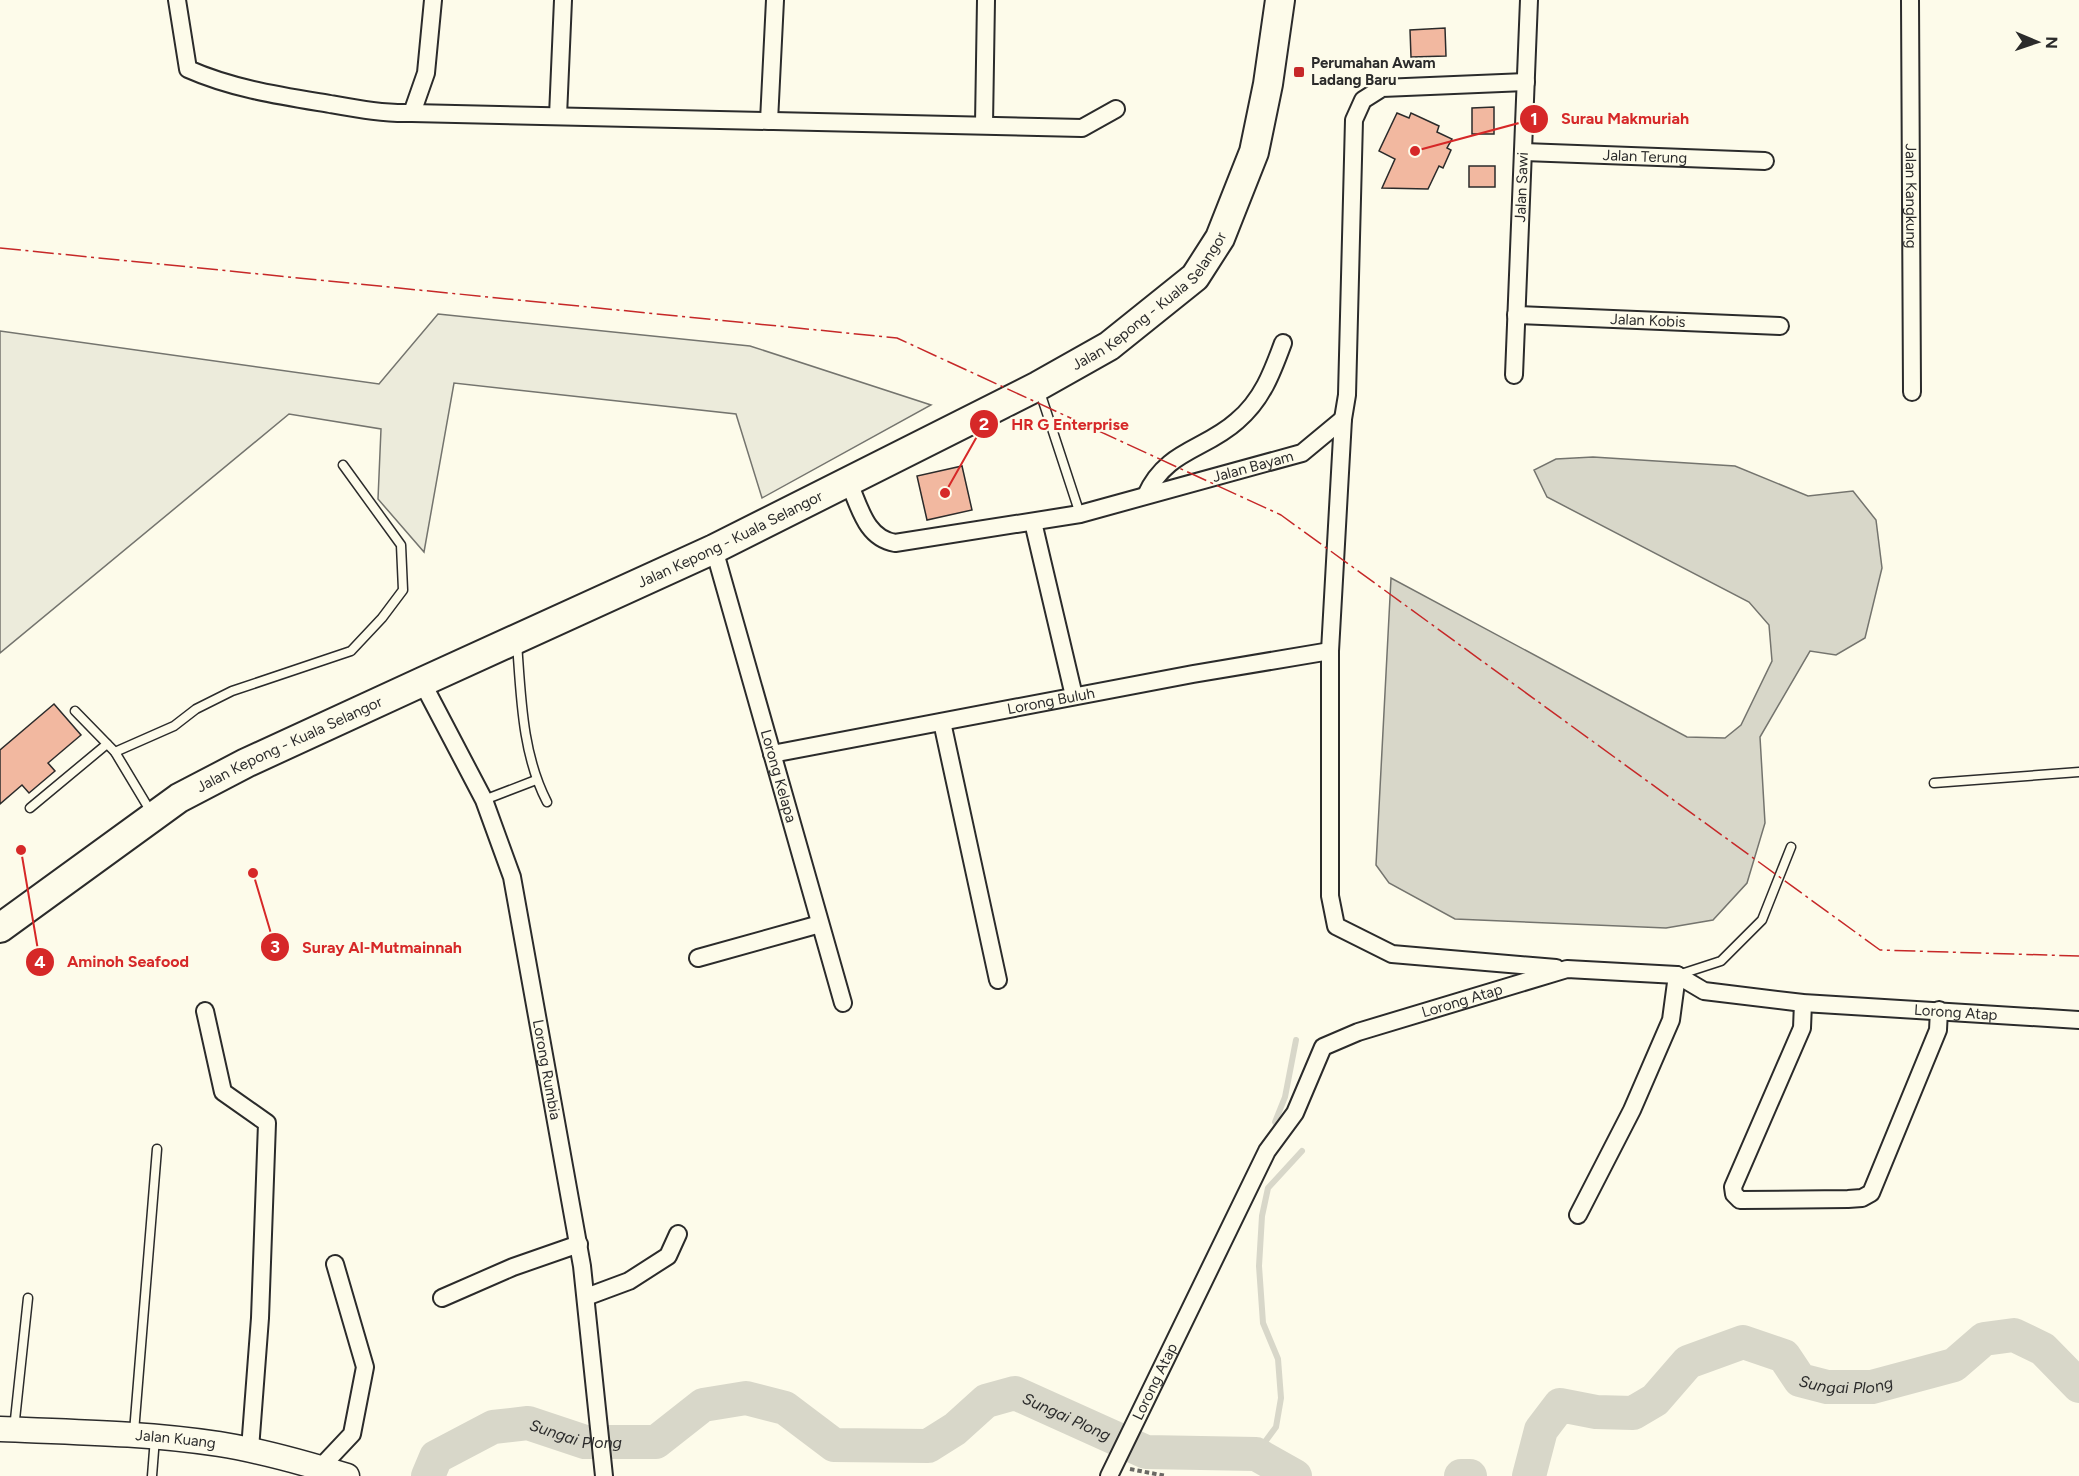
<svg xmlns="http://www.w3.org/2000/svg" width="2079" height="1476" viewBox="0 0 2079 1476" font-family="Figtree,sans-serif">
<rect width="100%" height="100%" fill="#fdfbea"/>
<path fill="#ecebdb" stroke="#74746e" stroke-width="1.5" d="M438 314 750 346 931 405 762 498 736 414 454 383 424 552 378 499 381 429 289 414 0 653V331L379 384Z"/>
<path fill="#d8d7c9" stroke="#74746e" stroke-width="1.5" d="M1593 457 1735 466 1808 496 1853 491 1876 520 1882 568 1865 638 1836 655 1810 651 1760 737 1765 823 1747 883 1713 920 1666 928 1455 919 1389 883 1376 865 1391 578 1687 737 1725 738 1741 725 1772 661 1769 625 1749 602 1547 497 1534 470 1556 459Z"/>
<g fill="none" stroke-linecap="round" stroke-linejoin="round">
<g stroke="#d8d7c9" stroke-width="6">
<path d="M1281 1129 1275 1122 1285 1097 1296 1040"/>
<path d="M1256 1454 1276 1427 1281 1398 1278 1359 1263 1323 1259 1266 1262 1216 1268 1188 1302 1151"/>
</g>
<g stroke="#d8d7c9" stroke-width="34">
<path id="s1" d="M428 1476 436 1457 493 1427 528 1423 585 1442H656L703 1405 746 1398 785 1408 834 1445 928 1446 955 1429 986 1401 1015 1393 1146 1452 1256 1454 1295 1476"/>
<path d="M1461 1476H1470"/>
<path id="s2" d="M1529 1476 1541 1430 1560 1405 1596 1412 1633 1413 1655 1400 1688 1362 1743 1342 1784 1356 1800 1380 1827 1387H1872L1954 1365 1984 1339 2014 1335 2043 1349 2079 1386"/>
</g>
</g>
<g fill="#f2b8a0" stroke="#2b2b2b" stroke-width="1.5">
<path d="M1445 28 1446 56 1411 57 1410 30Z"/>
<path d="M1494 107V134H1472V108Z"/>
<path d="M1397 113 1409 118 1411 113 1439 126 1437 132 1452 139 1447 148 1451 150 1443 168 1439 166 1428 189 1382 188 1395 159 1379 151Z"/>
<rect x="1469" y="166" width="26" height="21"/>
<path d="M962 466 972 510 927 520 917 476Z"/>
<path d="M54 704 81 735 48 763 55 771 29 793 22 785 0 804V750Z"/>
</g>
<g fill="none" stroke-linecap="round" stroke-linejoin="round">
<defs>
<g id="service">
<path d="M1039 389 1080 514"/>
<path d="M517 643C521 696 522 754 547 802"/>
<path d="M75 711 115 752 151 812"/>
<path d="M115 752 174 726 196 709 232 691 351 651 382 618 403 590 401 545 343 465"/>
<path d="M1934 783 2079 772"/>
<path d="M484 800 536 780"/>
<path d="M30 808 107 744"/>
<path d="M1678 975 1721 961 1762 920 1791 847"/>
<path d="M14 1429 28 1298"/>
<path d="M134 1432 157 1149"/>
<path d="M152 1476 155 1438"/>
</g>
<g id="minor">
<path d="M177 0 188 69C233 89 282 96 330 104 358 109 385 114 412 113L426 73 433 0"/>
<path id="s3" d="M1910 0 1912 392"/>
<path d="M1526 82 1382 88 1363 100 1354 120 1347 395 1343 419 1330 651V896L1336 926 1392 954 1556 968"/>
<path d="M412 113 1082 128 1116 109"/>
<path d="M558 116 563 0"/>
<path d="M769 121 775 0"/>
<path d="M984 124 986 0"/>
<path id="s4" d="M1523 152 1765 161"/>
<path id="s5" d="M1516 315 1780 326"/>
<path id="s6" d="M1514 375 1529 0"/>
<path id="s7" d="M849 483C860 508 866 538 895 543L1080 514 1302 453 1343 419"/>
<path d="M1146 495C1166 450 1205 450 1237 421 1262 400 1272 373 1283 343"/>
<path d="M1033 522 1074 696"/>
<path id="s8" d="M714 549 843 1003"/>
<path id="s9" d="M422 682 484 800 512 877 582 1266 604 1476"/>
<path d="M942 722 998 980"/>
<path id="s10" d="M772 754 1193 674 1330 651"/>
<path d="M698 958 820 924"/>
<path d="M1803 1003 1802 1028 1733 1187 1734 1194 1740 1200 1848 1199 1862 1198 1871 1193 1938 1030 1939 1010"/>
<path d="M205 1011 223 1092 267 1123 260 1318 250 1449"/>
<path d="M1578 1215 1632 1110 1671 1020 1677 975"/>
<path d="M586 1297 629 1281 668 1256 678 1234"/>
<path d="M442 1298 513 1267 579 1244"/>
<path d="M320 1468 352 1434 365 1367 335 1264"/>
<path id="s11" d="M1109 1476 1267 1151 1295 1113 1323 1047 1358 1032 1567 969 1677 975 1704 991 1803 1003 2079 1020"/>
</g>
<g id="secondary">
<path id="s12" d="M0 1429C73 1432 147 1433 219 1444 263 1451 305 1463 347 1476"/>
</g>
<g id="trunk">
<path id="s13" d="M0 928 179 798 246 763 422 682 714 549 1038 386 1109 346 1195 277 1220 238 1254 152 1268 84 1280 0"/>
</g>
</defs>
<use href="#service" stroke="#2b2b2b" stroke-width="11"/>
<use href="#minor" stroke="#2b2b2b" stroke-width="20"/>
<use href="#secondary" stroke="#2b2b2b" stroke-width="27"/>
<use href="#trunk" stroke="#2b2b2b" stroke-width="32"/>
<path stroke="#6a6964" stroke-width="4" stroke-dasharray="4.5 3" stroke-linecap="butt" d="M1130 1469 1166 1476"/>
<use href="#service" stroke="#fdfbea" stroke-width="8"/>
<use href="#minor" stroke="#fdfbea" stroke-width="16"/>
<use href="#secondary" stroke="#fdfbea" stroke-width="24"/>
<use href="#trunk" stroke="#fdfbea" stroke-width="28"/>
<path stroke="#c62828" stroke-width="1.5" stroke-dasharray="21 4.5 3 4.5" stroke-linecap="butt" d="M0 248 897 338 1281 515 1880 950 2079 956"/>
</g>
<rect fill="#c62828" stroke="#fdfbea" stroke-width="2" x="1293" y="66" width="12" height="12" rx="3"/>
<g text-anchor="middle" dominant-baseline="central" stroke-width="4.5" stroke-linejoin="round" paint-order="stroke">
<g font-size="15" font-weight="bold" fill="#2b2b2b" stroke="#fdfbea" text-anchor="start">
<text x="1311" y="63">Perumahan Awam<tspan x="1311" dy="17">Ladang Baru</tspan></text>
</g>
<g font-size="15" fill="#2b2b2b" stroke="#fdfbea">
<text stroke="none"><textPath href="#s4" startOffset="122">Jalan Terung</textPath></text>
<text stroke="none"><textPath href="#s6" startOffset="188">Jalan Sawi</textPath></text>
<text stroke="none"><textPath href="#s3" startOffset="196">Jalan Kangkung</textPath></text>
<text stroke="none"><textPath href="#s13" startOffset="1316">Jalan Kepong - Kuala Selangor</textPath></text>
<text stroke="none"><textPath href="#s5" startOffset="132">Jalan Kobis</textPath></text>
<text stroke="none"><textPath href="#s7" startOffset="446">Jalan Bayam</textPath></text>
<text stroke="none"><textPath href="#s13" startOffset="830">Jalan Kepong - Kuala Selangor</textPath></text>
<text stroke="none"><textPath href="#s10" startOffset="284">Lorong Buluh</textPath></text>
<text stroke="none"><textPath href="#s13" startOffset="344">Jalan Kepong - Kuala Selangor</textPath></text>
<text stroke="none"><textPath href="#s8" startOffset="236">Lorong Kelapa</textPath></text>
<text stroke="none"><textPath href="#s11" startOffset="627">Lorong Atap</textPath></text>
<text stroke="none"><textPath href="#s11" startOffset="1131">Lorong Atap</textPath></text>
<text stroke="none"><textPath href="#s9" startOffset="411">Lorong Rumbia</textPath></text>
<text stroke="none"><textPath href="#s11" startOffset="105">Lorong Atap</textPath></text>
<text stroke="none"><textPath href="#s12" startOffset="176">Jalan Kuang</textPath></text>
</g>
<g font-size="16" font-style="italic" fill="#2b2b2b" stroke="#fdfbea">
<text stroke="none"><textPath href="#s2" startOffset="406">Sungai Plong</textPath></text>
<text stroke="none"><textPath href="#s1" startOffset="711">Sungai Plong</textPath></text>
<text stroke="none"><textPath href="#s1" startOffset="170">Sungai Plong</textPath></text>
</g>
</g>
<path fill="none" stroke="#d62828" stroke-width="2" d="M1415 151L1534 119M945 493L984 424M253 873L275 947M21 850L40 962"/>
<g fill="#d62828" stroke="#fdfbea" stroke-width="2">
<circle cx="1415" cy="151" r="6"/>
<circle cx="945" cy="493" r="6"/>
<circle cx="253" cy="873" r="6"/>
<circle cx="21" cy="850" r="6"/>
<circle cx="1534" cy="119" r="15"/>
<circle cx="984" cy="424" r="15"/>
<circle cx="275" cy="947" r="15"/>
<circle cx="40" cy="962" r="15"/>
</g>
<g font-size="18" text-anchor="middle" font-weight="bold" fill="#fff">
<text x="1534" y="125">1</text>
<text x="984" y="430">2</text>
<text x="275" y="953">3</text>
<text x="40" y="968">4</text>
</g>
<g font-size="16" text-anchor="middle" font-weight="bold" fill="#d62828" stroke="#fdfbea" stroke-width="4.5" stroke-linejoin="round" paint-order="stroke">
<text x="1625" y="124">Surau Makmuriah</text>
<text x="1070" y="430">HR G Enterprise</text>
<text x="382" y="953">Suray Al-Mutmainnah</text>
<text x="128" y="967">Aminoh Seafood</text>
</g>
<g transform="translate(2037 42) rotate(92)" stroke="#fdfbea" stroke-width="4.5" paint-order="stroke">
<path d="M0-4.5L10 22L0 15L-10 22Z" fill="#2b2b2b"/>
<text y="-9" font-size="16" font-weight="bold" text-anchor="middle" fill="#2b2b2b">N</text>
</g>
</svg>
